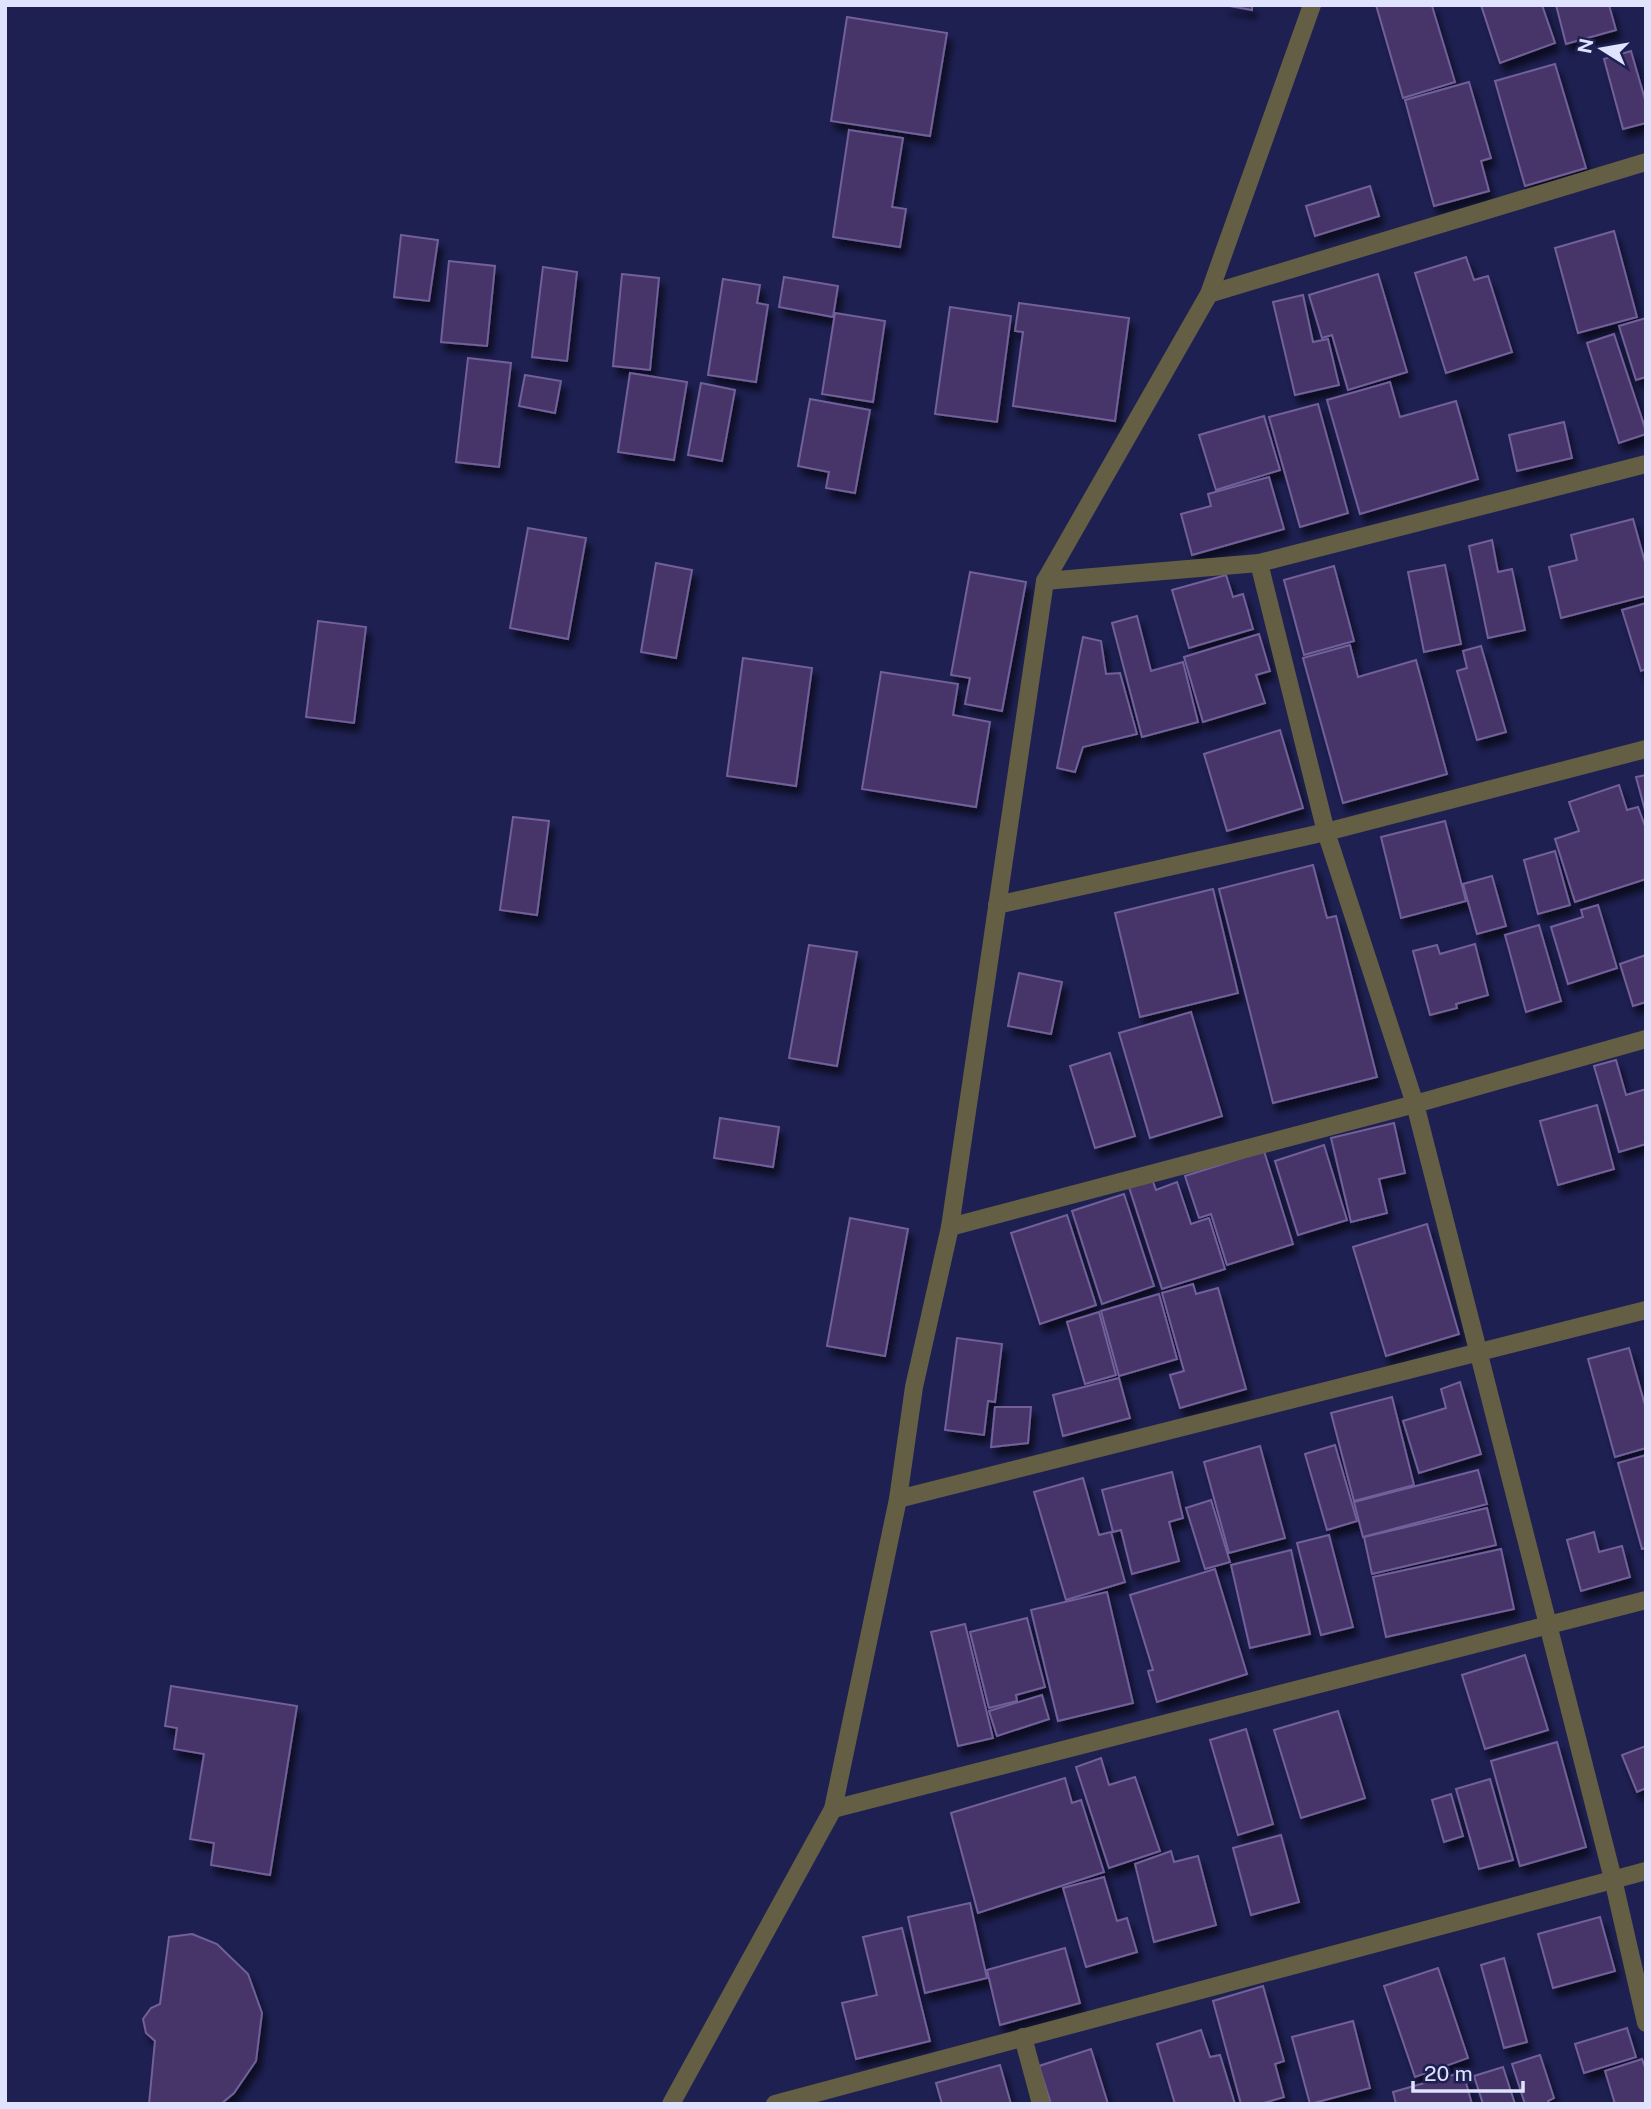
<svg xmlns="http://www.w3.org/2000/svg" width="1651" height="2109" viewBox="0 0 1651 2109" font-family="'Public Sans',sans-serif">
<defs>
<filter id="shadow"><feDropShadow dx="4.5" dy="8" stdDeviation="3.5" flood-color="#0009"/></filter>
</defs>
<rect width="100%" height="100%" fill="#1e2052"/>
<g fill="#463469" stroke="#716099" stroke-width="2" filter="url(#shadow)">
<path d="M1224 5H1252V10Z"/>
<path d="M1376 5H1435L1432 6 1455 82 1403 98Z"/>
<path d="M1481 5H1542L1555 43 1500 63Z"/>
<path d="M1556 5H1609L1616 30 1566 44Z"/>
<path d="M847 17 947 33 930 136 831 121Z"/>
<path d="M1631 51 1646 103V123L1623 129 1604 59Z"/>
<path d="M1555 64 1586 168 1525 186 1495 81Z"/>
<path d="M1469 82 1491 158 1481 161 1489 191 1434 206 1405 100Z"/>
<path d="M849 130 903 138 892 207 906 209 900 247 833 237Z"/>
<path d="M1370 186 1379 216 1315 236 1306 206Z"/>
<path d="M1614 231 1637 317 1578 333 1555 248Z"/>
<path d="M401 235 438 240 429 301 394 297Z"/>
<path d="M1466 257 1474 280 1488 276 1512 352 1446 373 1415 273Z"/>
<path d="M449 261 495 266 487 346 441 342Z"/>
<path d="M543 267 577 272 567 361 532 357Z"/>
<path d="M622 274 659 278 650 370 613 366Z"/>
<path d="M1378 274 1407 372 1348 390 1332 335 1322 338 1309 295Z"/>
<path d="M784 277 838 286 833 317 779 307Z"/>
<path d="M723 279 760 285 757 303 768 305 756 382 708 375Z"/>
<path d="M1303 295 1313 342 1328 339 1339 385 1295 395 1273 302Z"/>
<path d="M1019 303 1129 318 1115 421 1013 406 1023 332 1015 331Z"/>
<path d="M950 307 1011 316 997 422 935 414Z"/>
<path d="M835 313 885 321 873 402 822 394Z"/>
<path d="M1646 318V377L1636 380 1619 326Z"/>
<path d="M1614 334 1646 431V434L1619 443 1587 343Z"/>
<path d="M468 358 511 363 499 467 456 462Z"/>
<path d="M630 373 687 382 674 460 618 452Z"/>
<path d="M525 375 561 381 555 413 519 406Z"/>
<path d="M1390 382 1400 417 1456 401 1478 479 1360 514 1327 400Z"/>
<path d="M701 383 735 390 722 461 688 455Z"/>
<path d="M810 399 870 410 855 493 826 488 829 472 798 466Z"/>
<path d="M1318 404 1348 513 1300 527 1269 417Z"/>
<path d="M1264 416 1280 470 1216 490 1199 435Z"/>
<path d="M1564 422 1572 458 1517 471 1509 435Z"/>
<path d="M1269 477 1284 529 1192 555 1181 514 1211 506 1208 494Z"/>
<path d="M1633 519 1646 566V596L1561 618 1549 567 1577 560 1571 535Z"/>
<path d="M528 528 586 538 568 639 510 628Z"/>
<path d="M1492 540 1498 572 1512 569 1525 630 1488 638 1469 546Z"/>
<path d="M656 563 692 570 676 658 641 652Z"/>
<path d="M1445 565 1461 644 1424 652 1408 572Z"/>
<path d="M1334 566 1354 641 1304 655 1284 580Z"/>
<path d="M970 572 1026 582 1002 711 965 704 970 678 951 675Z"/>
<path d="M1226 575 1233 597 1243 594 1253 629 1189 648 1172 590Z"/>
<path d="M1646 603V669L1641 671 1622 610Z"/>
<path d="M1137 616 1151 671 1183 662 1198 722 1142 737 1112 623Z"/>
<path d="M318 621 366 627 354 723 306 717Z"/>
<path d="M1259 634 1270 671 1256 675 1265 703 1203 722 1184 657Z"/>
<path d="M1083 637 1101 641 1106 674 1120 673 1137 734 1083 747 1075 772 1057 768Z"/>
<path d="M1350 645 1358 677 1416 660 1447 774 1343 803 1303 658Z"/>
<path d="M1481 646 1506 732 1477 740 1457 671 1467 668 1463 651Z"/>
<path d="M743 658 812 668 796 786 727 776Z"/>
<path d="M881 672 958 684 953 715 990 722 976 807 862 789Z"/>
<path d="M1280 730 1303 808 1227 831 1204 754Z"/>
<path d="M1646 775V814L1636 777Z"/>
<path d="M1619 785 1627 810 1638 807 1646 829V879L1575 902 1555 839 1579 831 1569 802Z"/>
<path d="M513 817 549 821 537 915 500 910Z"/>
<path d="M1445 821 1466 901 1401 918 1381 837Z"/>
<path d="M1555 851 1570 905 1538 914 1524 860Z"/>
<path d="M1313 865 1327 918 1336 916 1377 1077 1273 1103 1219 889Z"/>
<path d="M1492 876 1506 926 1477 934 1463 884Z"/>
<path d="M1213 889 1238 993 1140 1017 1115 913Z"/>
<path d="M1598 905 1617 968 1568 984 1551 927 1583 917 1581 910Z"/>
<path d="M1539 925 1561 1001 1526 1012 1505 935Z"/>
<path d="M1475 944 1488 995 1456 1004 1457 1008 1430 1015 1413 951 1437 945 1440 954Z"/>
<path d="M809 945 857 952 837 1066 789 1058Z"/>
<path d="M1646 955V1002L1633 1006 1620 964Z"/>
<path d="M1019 973 1062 982 1051 1034 1008 1026Z"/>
<path d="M1191 1012 1222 1116 1150 1138 1119 1033Z"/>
<path d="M1110 1053 1135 1136 1095 1148 1070 1066Z"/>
<path d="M1616 1060 1626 1095 1646 1089V1144L1619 1152 1594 1066Z"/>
<path d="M1597 1105 1614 1169 1558 1185 1540 1121Z"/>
<path d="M720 1118 779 1127 773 1167 714 1158Z"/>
<path d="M1394 1123 1405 1173 1379 1179 1387 1213 1351 1222 1331 1138Z"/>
<path d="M1324 1145 1347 1220 1298 1235 1275 1161Z"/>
<path d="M1264 1151 1293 1244 1227 1265 1211 1214 1199 1218 1185 1176Z"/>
<path d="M1152 1179 1156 1190 1177 1182 1191 1224 1209 1218 1225 1269 1162 1289 1129 1187Z"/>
<path d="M1124 1194 1154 1286 1102 1304 1072 1211Z"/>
<path d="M1067 1215 1096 1305 1040 1324 1011 1233Z"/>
<path d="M850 1218 908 1229 885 1356 827 1346Z"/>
<path d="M1427 1224 1459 1334 1386 1356 1353 1247Z"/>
<path d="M1193 1284 1196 1294 1218 1288 1246 1389 1180 1408 1170 1375 1184 1371 1162 1293Z"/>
<path d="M1159 1294 1177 1359 1119 1376 1101 1311Z"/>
<path d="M1099 1312 1116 1375 1085 1384 1067 1322Z"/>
<path d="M957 1338 1002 1344 995 1402 988 1401 984 1435 945 1430Z"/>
<path d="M1629 1348 1646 1409V1448L1615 1457 1588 1359Z"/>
<path d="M1119 1378 1130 1418 1063 1436 1053 1395Z"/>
<path d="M1460 1382 1481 1454 1419 1473 1403 1421 1446 1408 1441 1389Z"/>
<path d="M1392 1397 1414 1485 1354 1501 1331 1413Z"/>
<path d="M995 1407H1031L1028 1443 991 1447Z"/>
<path d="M1335 1445 1357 1521 1327 1530 1305 1454Z"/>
<path d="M1260 1446 1285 1538 1229 1553 1204 1462Z"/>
<path d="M1646 1455V1548L1642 1549 1618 1463Z"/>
<path d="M1478 1470 1487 1504 1363 1537 1354 1502Z"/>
<path d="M1172 1472 1183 1518 1169 1522 1179 1561 1132 1574 1121 1530 1113 1532 1102 1490Z"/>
<path d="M1083 1478 1099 1535 1111 1532 1125 1582 1066 1600 1034 1492Z"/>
<path d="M1211 1500 1230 1562 1205 1569 1186 1508Z"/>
<path d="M1487 1508 1496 1545 1372 1574 1364 1537Z"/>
<path d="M1594 1532 1599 1552 1622 1546 1630 1577 1581 1591 1567 1540Z"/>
<path d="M1329 1535 1353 1627 1321 1635 1297 1543Z"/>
<path d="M1501 1549 1514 1609 1386 1637 1373 1577Z"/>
<path d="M1291 1550 1310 1634 1250 1648 1231 1565Z"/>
<path d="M1215 1569 1247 1674 1157 1702 1148 1671 1153 1670 1130 1595Z"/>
<path d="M1107 1592 1133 1703 1058 1721 1031 1610Z"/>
<path d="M1027 1618 1045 1687 1016 1695 1017 1701 989 1708 970 1632Z"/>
<path d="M965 1624 993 1738 958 1746 931 1632Z"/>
<path d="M1525 1655 1548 1730 1485 1749 1462 1675Z"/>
<path d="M171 1686 297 1706 270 1875 211 1865 214 1843 190 1839 204 1754 174 1749 177 1728 165 1726Z"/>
<path d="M1042 1695 1049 1719 997 1736 989 1711Z"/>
<path d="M1338 1711 1365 1798 1301 1818 1274 1730Z"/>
<path d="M1246 1729 1273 1824 1238 1835 1210 1740Z"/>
<path d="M1557 1742 1586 1847 1520 1866 1491 1761Z"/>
<path d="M1646 1746V1788L1637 1792 1622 1755Z"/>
<path d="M1101 1758 1109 1785 1135 1777 1160 1851 1109 1868 1076 1767Z"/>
<path d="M1065 1778 1072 1803 1081 1800 1104 1872 978 1913 951 1813Z"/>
<path d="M1490 1779 1513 1860 1479 1869 1456 1789Z"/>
<path d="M1451 1794 1463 1836 1444 1842 1432 1800Z"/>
<path d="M1281 1835 1299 1902 1251 1915 1233 1848Z"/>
<path d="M1171 1851 1174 1862 1198 1856 1216 1925 1154 1942 1135 1864Z"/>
<path d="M1104 1877 1117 1921 1127 1918 1137 1952 1086 1967 1063 1888Z"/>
<path d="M970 1903 987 1978 925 1993 908 1917Z"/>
<path d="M1600 1917 1615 1971 1553 1988 1538 1934Z"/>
<path d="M902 1928 930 2041 856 2059 842 2003 877 1995 863 1937Z"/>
<path d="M192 1934 217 1944 248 1974 262 2013 256 2061 234 2093 221 2104H149L155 2041 146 2033 143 2019 151 2008 160 2004 169 1937Z"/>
<path d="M1065 1948 1080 2003 1000 2025 987 1970Z"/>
<path d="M1504 1958 1527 2042 1504 2048 1481 1965Z"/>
<path d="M1438 1968 1468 2058 1415 2077 1384 1986Z"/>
<path d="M1263 1986 1284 2061 1275 2064 1284 2097 1260 2104H1241L1213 2001Z"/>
<path d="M1353 2021 1370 2088 1310 2104 1292 2037Z"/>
<path d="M1627 2028 1636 2057 1584 2073 1575 2044Z"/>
<path d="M1201 2030 1210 2057 1220 2055 1235 2104H1175L1157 2044Z"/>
<path d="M1091 2049 1108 2104H1051L1039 2066Z"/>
<path d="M1540 2055 1554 2098 1548 2101 1549 2104H1525L1512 2064Z"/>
<path d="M1642 2059 1646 2070V2104H1615L1605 2071Z"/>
<path d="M1000 2065 1011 2104H942L936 2083Z"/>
<path d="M1503 2067 1515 2104H1483L1474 2076Z"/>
<path d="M1463 2072 1472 2104H1396L1393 2092Z"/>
</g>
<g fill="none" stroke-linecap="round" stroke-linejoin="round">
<g stroke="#635e44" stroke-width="18">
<path d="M1209 294 1646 162"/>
<path d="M1259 563 1326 832 1415 1104 1613 1879 1646 2023"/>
<path d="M1045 581 1259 563 1646 464"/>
<path d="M997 905 1326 832 1646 749"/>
<path d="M950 1227 1415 1104 1646 1039"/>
<path d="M898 1499 1646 1310"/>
<path d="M833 1809 1646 1600"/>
<path d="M1023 2037 1041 2104"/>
<path d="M671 2104 833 1809 898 1499 914 1387 950 1227 1045 581 1209 294 1312 5"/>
<path d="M775 2104 1646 1871"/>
</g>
</g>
<rect width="1651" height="2109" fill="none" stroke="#dfe3fd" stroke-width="14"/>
<g transform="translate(1602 49) rotate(281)" stroke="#1e2052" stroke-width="5" paint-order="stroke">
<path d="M0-5L12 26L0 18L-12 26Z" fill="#dfe3fd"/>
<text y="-10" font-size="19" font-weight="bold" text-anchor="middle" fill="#dfe3fd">N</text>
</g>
<path d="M1413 2081v10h110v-10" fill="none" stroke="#dfe3fd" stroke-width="3.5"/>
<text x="1424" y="2081" font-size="21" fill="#dfe3fd" stroke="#1e2052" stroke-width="5" paint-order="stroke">20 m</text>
</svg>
